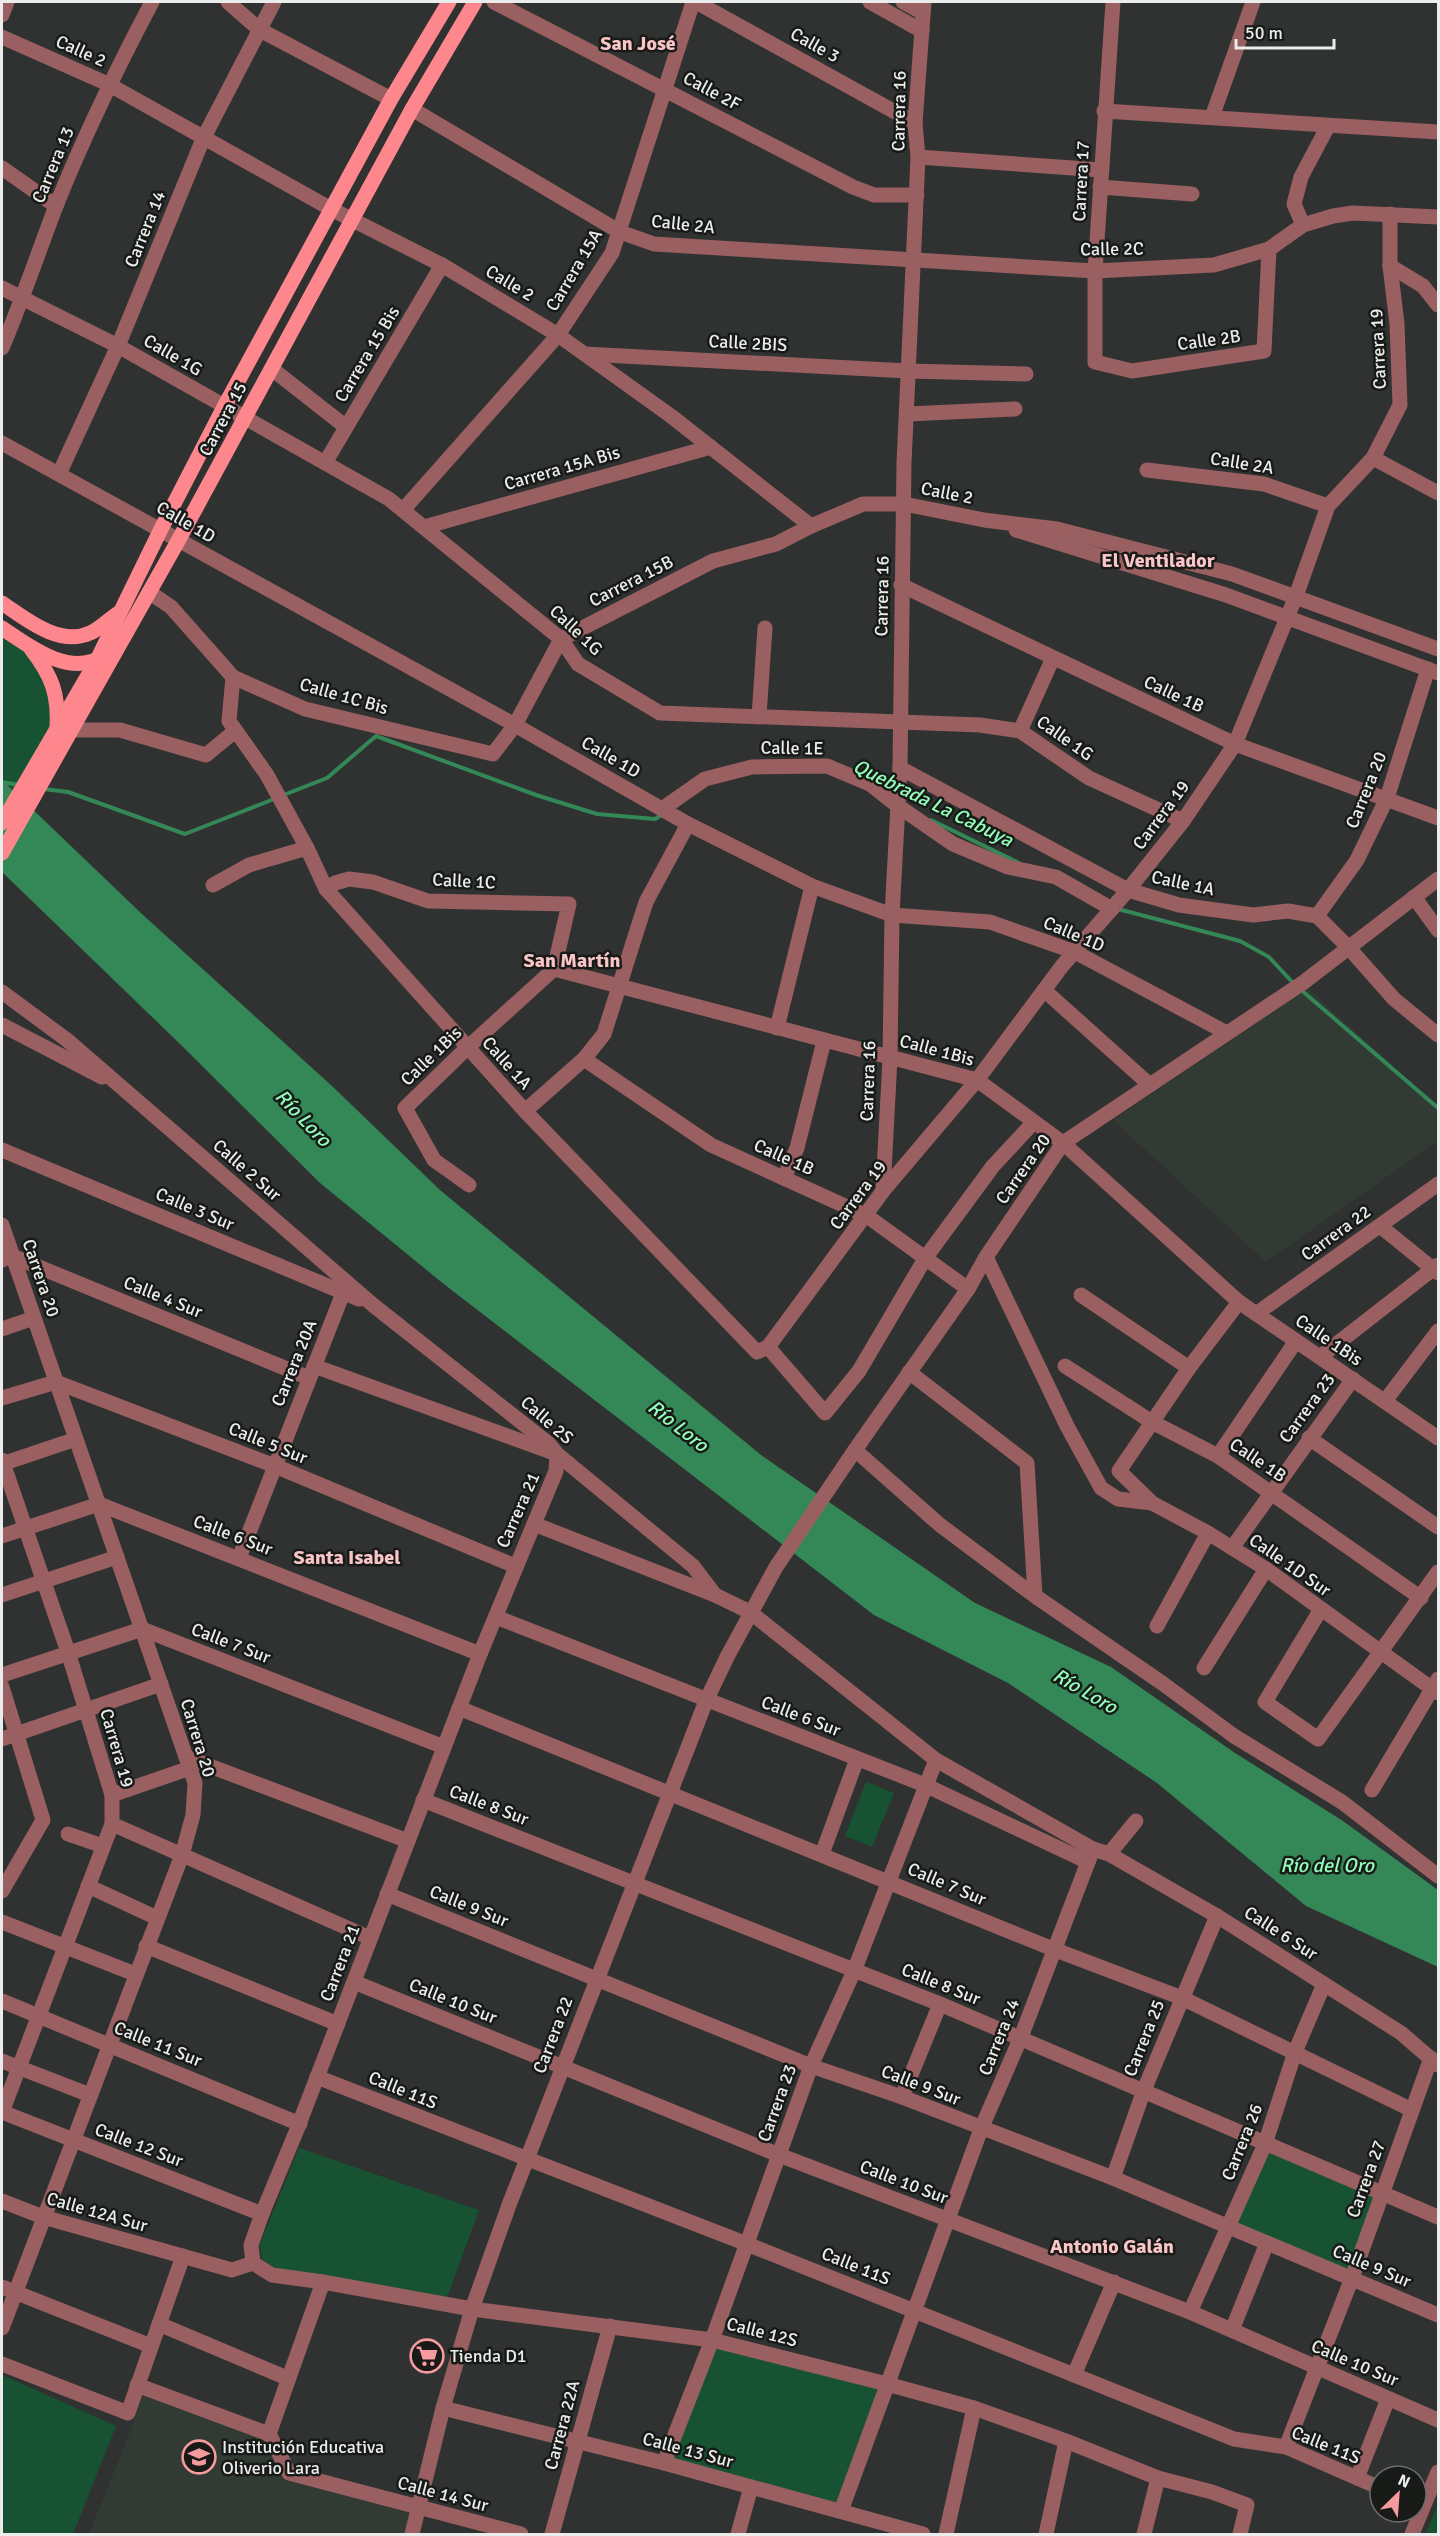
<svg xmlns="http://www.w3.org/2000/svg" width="1440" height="2536" viewBox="0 0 1440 2536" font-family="Signika,sans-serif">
<rect width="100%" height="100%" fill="#2f3230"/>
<g fill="#313a33">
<path d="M1308 988 1438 1107V1141L1266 1262 1113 1120Z"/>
<path d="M143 2392 269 2438 288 2476 413 2509 406 2534H89L132 2427Z"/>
</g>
<g fill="#175332">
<path d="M2 628 29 647 58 714 17 793 2 780Z"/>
<path d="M866 1782 894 1793 872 1847 845 1836Z"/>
<path d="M1265 2144 1382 2193 1352 2278 1228 2227Z"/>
<path d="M299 2148 479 2210 447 2298 278 2270 262 2259 260 2244Z"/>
<path d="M717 2346 879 2387 836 2504 673 2460Z"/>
<path d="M2 2375 116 2426 73 2534H2Z"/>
<path d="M1438 2503V2534H1426Z"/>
</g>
<path fill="#348757" d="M2 780 143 915 332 1086 440 1190 761 1455 975 1603 1111 1667 1235 1753 1343 1821 1438 1890V1967L1306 1906 1157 1783 1008 1683 874 1615 445 1285 320 1183 179 1043 2 872Z"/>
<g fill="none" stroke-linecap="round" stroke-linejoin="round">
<g stroke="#348757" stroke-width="4">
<path d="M2 782 19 785"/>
<path d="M44 789 68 792 185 834 274 799"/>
<path d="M281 796 327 778 376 736 536 795 597 814 655 819 663 814"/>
<path d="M931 820 1019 863"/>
<path d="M1118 909 1240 941 1269 957 1294 984"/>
<path d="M1300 989 1438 1108"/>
</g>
<g stroke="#995f61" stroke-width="15">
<path d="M228 2 260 30 391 99"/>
<path d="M494 2 853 187 874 195H917"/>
<path d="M696 2 915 123"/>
<path d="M870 2 922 31"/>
<path d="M903 2 923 13"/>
<path d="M1113 2 1095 271V362L1132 371 1264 351 1269 249"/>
<path d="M2 15 7 2"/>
<path d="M2 37 108 84 333 210 442 265 558 335 671 416 811 526"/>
<path d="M412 109 620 232 654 244 1095 271 1214 265 1269 249 1303 225 1333 216 1353 213 1438 217"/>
<path d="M1104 111 1438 132"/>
<path d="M1212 117 1253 2"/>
<path d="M918 157 1101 170"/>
<path d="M2 168 56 206"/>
<path d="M1100 187 1192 194"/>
<path d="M1303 225 1294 204 1301 177 1328 126"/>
<path d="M1390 266 1423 286 1438 305"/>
<path d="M2 288 118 346 389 499 561 639 578 664 660 713 980 725 1020 731 1089 778 1183 821"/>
<path d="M2 348C22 301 38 253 56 206 84 136 117 68 152 2"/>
<path d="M585 354 908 371 1026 374"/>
<path d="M272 369 346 427"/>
<path d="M908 414 1015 409"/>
<path d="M2 443 515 725 688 824 812 886 892 915 990 922 1075 952 1227 1033"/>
<path d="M1373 458 1438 493"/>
<path d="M325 463 442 265"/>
<path d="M1147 470 1264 484 1328 506"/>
<path d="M59 474 118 346 203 139 274 2"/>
<path d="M403 510 558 335 612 253 693 2"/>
<path d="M424 527 711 447"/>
<path d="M1016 530 1226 595 1438 673"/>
<path d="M901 585 1235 744 1438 818"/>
<path d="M149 592 171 607 233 677 305 709 493 754 515 725 561 639 713 561 776 544 811 526 863 504H904L984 520 1057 529 1232 574 1438 649"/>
<path d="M233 677 229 721 267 775 307 848 326 889 525 1111 757 1352 768 1347 883 1191 977 1080 1062 966 1128 890 1183 821 1235 744 1296 596 1328 506 1373 458 1400 405 1397 324 1390 266V214"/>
<path d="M759 716 765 628"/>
<path d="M72 730H120L206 755 235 731"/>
<path d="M1020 731 1053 658"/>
<path d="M900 768 1128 890 1179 905 1253 915 1288 911 1317 916 1349 948 1394 999 1438 1035"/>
<path d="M662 809 705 779 752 767 827 766 870 784 898 806 953 844 1008 867 1056 877 1112 909"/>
<path d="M213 885 249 865 307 848"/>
<path d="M326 889 335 883 349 879 373 882 428 901 569 904 554 969"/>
<path d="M1414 897 1438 930"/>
<path d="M1317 916 1357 860 1387 798 1428 669"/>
<path d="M554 969 977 1080 1063 1143 1239 1302 1438 1438"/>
<path d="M1044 990 1150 1085"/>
<path d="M2 992 67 1040 373 1305 549 1444 557 1454 693 1566 715 1595"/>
<path d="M2 1025 102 1077"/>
<path d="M777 1028 812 886"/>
<path d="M584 1059 711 1145 867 1216 968 1289"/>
<path d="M525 1111 584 1059 604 1034 646 902 688 824"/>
<path d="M2 1150 359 1299"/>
<path d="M784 1178 797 1148 824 1041"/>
<path d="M469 1185 434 1160 405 1108 467 1048 554 969"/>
<path d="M883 1191 890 1058 892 915 900 768 904 463 918 157 915 123 924 2"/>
<path d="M2 1225 195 1783 193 1815 182 1855 2 2328"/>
<path d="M1380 1226 1438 1273"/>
<path d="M986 1257 1067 1426 1101 1488 1118 1499 1152 1503"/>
<path d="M2 1260 12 1256 309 1378"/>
<path d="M1081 1295 1189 1368"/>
<path d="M1239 1302 1189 1368 1119 1471 1152 1503 1208 1533 1266 1569 1438 1693"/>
<path d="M1256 1314 1438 1184"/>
<path d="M2 1329 34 1318"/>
<path d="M768 1347 825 1413 859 1371 926 1257 993 1166 1034 1122"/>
<path d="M1320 1357 1438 1265"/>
<path d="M314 1366 554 1453"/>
<path d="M1065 1366 1152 1422 1218 1456 1421 1598"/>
<path d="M909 1372 1027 1463 1035 1596"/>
<path d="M2 1398 56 1382 275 1466 515 1566"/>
<path d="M1385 1401 1438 1331"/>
<path d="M1309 1438 1438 1527"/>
<path d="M855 1450 940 1525 1035 1596 1162 1683 1234 1736 1342 1802 1438 1876"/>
<path d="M1218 1456 1296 1341"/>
<path d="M2 1460 68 1652 112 1795V1824L2 2112"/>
<path d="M2 1464 76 1439"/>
<path d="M534 1524 715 1595 750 1612 936 1760 1093 1849 1109 1854 1217 1916 1401 2033 1438 2065"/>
<path d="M2 1536 99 1504 480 1654"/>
<path d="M1232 1548 1353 1379"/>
<path d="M239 1558 347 1283"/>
<path d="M2 1595 117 1557"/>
<path d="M1321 1609 1265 1702 1318 1739 1438 1572"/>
<path d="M496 1617 925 1785 1088 1862"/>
<path d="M1157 1626 1208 1533"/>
<path d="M1204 1668 1266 1569"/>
<path d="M2 1675 142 1629 444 1747"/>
<path d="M2 1687 43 1820 2 1891"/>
<path d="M459 1708 1053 1949 1182 1998 1412 2110"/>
<path d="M2 1739 161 1684"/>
<path d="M186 1757 408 1841"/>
<path d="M1372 1790 1438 1679"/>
<path d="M112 1795 190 1768"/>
<path d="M423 1800 940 2004 1438 2217"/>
<path d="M112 1824 370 1938"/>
<path d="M68 1834 103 1846"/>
<path d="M822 1854 857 1759"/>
<path d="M1109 1854 1136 1821"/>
<path d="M88 1886 157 1918"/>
<path d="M387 1894 811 2066 902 2097 1113 2178 1438 2315"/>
<path d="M2 1922 135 1974"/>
<path d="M146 1946 338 2024"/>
<path d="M354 1982 779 2155 1190 2312 1438 2420"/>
<path d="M2 2001 300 2124"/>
<path d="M2 2061 90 2095"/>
<path d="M317 2077 747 2244 1234 2439 1286 2447 1380 2488"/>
<path d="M902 2097 940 2004"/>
<path d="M2 2112 262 2214"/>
<path d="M1113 2178 1144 2090 1217 1916"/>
<path d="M2 2201 43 2217 232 2270 253 2263"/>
<path d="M253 2263 272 2275 323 2282 472 2309 712 2340 887 2384 974 2408 1066 2441 1158 2478 1212 2492 1247 2505 1240 2534"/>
<path d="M253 2263 251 2245 262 2214 296 2132 480 1654 556 1471 557 1454"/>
<path d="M2 2287 151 2346"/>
<path d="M1190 2312 1265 2144 1295 2052 1324 1984"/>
<path d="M159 2324 287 2378"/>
<path d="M1232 2330 1267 2243"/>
<path d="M2 2364 128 2413 183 2256"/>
<path d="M1074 2375 1114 2282"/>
<path d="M137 2385 269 2434 289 2473 521 2534"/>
<path d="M443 2408 664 2463 923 2534"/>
<path d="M269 2434 323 2282"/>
<path d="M1286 2447 1352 2278 1431 2058"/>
<path d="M664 2463 712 2340 811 2066 854 1971 936 1760"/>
<path d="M1357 2478 1388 2399"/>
<path d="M841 2511 981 2129 1021 2037 1093 1849"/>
<path d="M412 2534 443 2408 472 2309 509 2205 706 1701 727 1657 776 1567 855 1450 968 1289 986 1257 1063 1143 1304 982 1438 879"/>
<path d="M552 2534 610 2326"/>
<path d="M738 2534 751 2487"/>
<path d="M946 2534 974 2408"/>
<path d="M1046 2534 1066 2441"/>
<path d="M1144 2534 1158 2478"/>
<path d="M1412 2534 1438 2472"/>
</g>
<g stroke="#fe878e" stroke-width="15">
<path d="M2 603C26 619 59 647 90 633 100 629 108 620 117 614"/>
<path d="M2 628C29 646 68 677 102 657"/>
<path d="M31 649C52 676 59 694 57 729"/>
<path d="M2 823 97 660 161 529 224 407 391 99 449 2"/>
<path d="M2 853 178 541 412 109 475 2"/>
</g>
</g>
<defs>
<symbol id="supermarket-ring" viewBox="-11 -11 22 22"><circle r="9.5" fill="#181a18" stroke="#f59b9e" stroke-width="1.5"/><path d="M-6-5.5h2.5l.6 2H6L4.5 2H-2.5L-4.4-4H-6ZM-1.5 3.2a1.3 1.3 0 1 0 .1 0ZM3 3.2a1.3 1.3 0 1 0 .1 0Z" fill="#f59b9e"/></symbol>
<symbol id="university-ring" viewBox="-11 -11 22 22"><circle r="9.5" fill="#181a18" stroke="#f59b9e" stroke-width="1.5"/><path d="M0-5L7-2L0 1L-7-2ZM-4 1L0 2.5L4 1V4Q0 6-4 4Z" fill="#f59b9e"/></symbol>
</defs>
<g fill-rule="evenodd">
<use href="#supermarket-ring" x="408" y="2337" width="38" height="38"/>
<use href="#university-ring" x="180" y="2438" width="38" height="38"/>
</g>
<g text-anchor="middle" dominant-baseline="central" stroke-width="5" stroke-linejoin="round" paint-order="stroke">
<g font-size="18" fill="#eaedeb" stroke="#181a18">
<text transform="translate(815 45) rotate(29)">Calle 3</text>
<text transform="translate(81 51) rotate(24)">Calle 2</text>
<text transform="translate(712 91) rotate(28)">Calle 2F</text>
<text transform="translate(899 111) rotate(-89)">Carrera 16</text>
<text transform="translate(53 165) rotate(-67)">Carrera 13</text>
<text transform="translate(1081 181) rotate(-87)">Carrera 17</text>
<text transform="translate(683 224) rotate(6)">Calle 2A</text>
<text transform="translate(145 229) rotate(-68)">Carrera 14</text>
<text transform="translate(1112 249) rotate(-1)">Calle 2C</text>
<text transform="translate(574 270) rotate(-59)">Carrera 15A</text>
<text transform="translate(510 283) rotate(31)">Calle 2</text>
<text transform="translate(1209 340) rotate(-8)">Calle 2B</text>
<text transform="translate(748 343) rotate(3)">Calle 2BIS</text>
<text transform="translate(1378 349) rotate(-93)">Carrera 19</text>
<text transform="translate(367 354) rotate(-59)">Carrera 15 Bis</text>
<text transform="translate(173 355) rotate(30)">Calle 1G</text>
<text transform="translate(223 419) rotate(-62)">Carrera 15</text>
<text transform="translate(1242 463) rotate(9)">Calle 2A</text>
<text transform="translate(562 468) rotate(-16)">Carrera 15A Bis</text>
<text transform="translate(947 493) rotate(11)">Calle 2</text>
<text transform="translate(186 522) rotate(30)">Calle 1D</text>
<text transform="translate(631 581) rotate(-27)">Carrera 15B</text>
<text transform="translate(882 596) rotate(-89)">Carrera 16</text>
<text transform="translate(576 630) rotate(43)">Calle 1G</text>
<text transform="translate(1174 694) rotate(25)">Calle 1B</text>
<text transform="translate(344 696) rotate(16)">Calle 1C Bis</text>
<text transform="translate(1065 738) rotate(35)">Calle 1G</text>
<text transform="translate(792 748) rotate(1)">Calle 1E</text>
<text transform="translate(611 757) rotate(30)">Calle 1D</text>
<text transform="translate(1366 790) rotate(-68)">Carrera 20</text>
<text transform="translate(1161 815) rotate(-53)">Carrera 19</text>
<text transform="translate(464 881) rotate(3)">Calle 1C</text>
<text transform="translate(1183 883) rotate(12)">Calle 1A</text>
<text transform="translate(1074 934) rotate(23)">Calle 1D</text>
<text transform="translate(937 1050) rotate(15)">Calle 1Bis</text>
<text transform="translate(431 1056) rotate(-44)">Calle 1Bis</text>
<text transform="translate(507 1063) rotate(48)">Calle 1A</text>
<text transform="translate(868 1081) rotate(-88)">Carrera 16</text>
<text transform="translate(784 1157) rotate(24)">Calle 1B</text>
<text transform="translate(1023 1169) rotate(-55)">Carrera 20</text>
<text transform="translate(247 1170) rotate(41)">Calle 2 Sur</text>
<text transform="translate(858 1195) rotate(-53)">Carrera 19</text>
<text transform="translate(195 1209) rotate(23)">Calle 3 Sur</text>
<text transform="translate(1336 1233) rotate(-36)">Carrera 22</text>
<text transform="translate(41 1278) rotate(71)">Carrera 20</text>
<text transform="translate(163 1297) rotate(22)">Calle 4 Sur</text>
<text transform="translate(1329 1340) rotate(34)">Calle 1Bis</text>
<text transform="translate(294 1363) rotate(-68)">Carrera 20A</text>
<text transform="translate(1307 1408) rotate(-54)">Carrera 23</text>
<text transform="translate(547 1420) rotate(41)">Calle 2S</text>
<text transform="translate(268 1443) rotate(22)">Calle 5 Sur</text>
<text transform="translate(1258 1460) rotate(34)">Calle 1B</text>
<text transform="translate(518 1510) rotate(-66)">Carrera 21</text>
<text transform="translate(233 1535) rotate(21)">Calle 6 Sur</text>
<text transform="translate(1290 1565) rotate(35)">Calle 1D Sur</text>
<text transform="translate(231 1643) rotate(21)">Calle 7 Sur</text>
<text transform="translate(801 1716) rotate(21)">Calle 6 Sur</text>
<text transform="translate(198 1738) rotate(73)">Carrera 20</text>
<text transform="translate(117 1748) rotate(74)">Carrera 19</text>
<text transform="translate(489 1805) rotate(21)">Calle 8 Sur</text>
<text transform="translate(947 1884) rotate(23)">Calle 7 Sur</text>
<text transform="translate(469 1906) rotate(22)">Calle 9 Sur</text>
<text transform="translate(1281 1933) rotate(33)">Calle 6 Sur</text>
<text transform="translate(340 1963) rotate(-69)">Carrera 21</text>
<text transform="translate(941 1984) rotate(22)">Calle 8 Sur</text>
<text transform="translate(453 2001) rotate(22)">Calle 10 Sur</text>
<text transform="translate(553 2035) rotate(-69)">Carrera 22</text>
<text transform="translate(999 2037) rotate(-68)">Carrera 24</text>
<text transform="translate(1144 2038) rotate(-68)">Carrera 25</text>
<text transform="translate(158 2044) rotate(22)">Calle 11 Sur</text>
<text transform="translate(921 2085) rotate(21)">Calle 9 Sur</text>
<text transform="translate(403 2090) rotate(22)">Calle 11S</text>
<text transform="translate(777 2103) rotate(-70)">Carrera 23</text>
<text transform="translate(1242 2142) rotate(-68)">Carrera 26</text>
<text transform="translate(139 2145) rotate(21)">Calle 12 Sur</text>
<text transform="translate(1366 2179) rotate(-70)">Carrera 27</text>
<text transform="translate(904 2182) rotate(21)">Calle 10 Sur</text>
<text transform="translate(97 2212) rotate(16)">Calle 12A Sur</text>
<text transform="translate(856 2266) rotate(22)">Calle 11S</text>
<text transform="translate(1372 2266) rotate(23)">Calle 9 Sur</text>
<text transform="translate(762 2332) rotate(14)">Calle 12S</text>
<text transform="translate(1355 2363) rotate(23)">Calle 10 Sur</text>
<text transform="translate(562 2425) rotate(-75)">Carrera 22A</text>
<text transform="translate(1326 2445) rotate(22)">Calle 11S</text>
<text transform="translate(688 2450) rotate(15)">Calle 13 Sur</text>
<text transform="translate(443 2494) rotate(15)">Calle 14 Sur</text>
</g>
<g font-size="18" fill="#eaedeb" stroke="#181a18" text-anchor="start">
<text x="450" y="2356">Tienda D1</text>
<text x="222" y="2447">Institución Educativa<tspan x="222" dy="21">Oliverio Lara</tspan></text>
</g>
<g font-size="20" font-weight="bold" fill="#fac5c6" stroke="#181a18">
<text x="638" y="43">San José</text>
<text x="1158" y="560">El Ventilador</text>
<text x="572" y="960">San Martín</text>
<text x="347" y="1557">Santa Isabel</text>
<text x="1112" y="2246">Antonio Galán</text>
</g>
<g font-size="20" font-style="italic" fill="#91ffba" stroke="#181a18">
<text transform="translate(933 803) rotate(26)">Quebrada La Cabuya</text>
<text transform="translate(303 1118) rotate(46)">Río Loro</text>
<text transform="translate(678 1426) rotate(38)">Río Loro</text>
<text transform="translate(1085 1691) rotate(30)">Río Loro</text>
<text x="1327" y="1865">Río del Oro</text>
</g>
</g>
<rect width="1440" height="2536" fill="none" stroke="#eaedeb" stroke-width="6"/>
<g transform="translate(1398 2494) rotate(25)"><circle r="28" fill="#181a18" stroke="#6c6e6c" stroke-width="1.5"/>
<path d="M0-4.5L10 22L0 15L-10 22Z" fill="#f59b9e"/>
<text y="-9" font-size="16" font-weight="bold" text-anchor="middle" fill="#eaedeb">N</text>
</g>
<path d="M1236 39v9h98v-9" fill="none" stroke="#eaedeb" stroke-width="3"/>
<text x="1245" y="39" font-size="18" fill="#eaedeb" stroke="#181a18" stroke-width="4.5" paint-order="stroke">50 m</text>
</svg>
